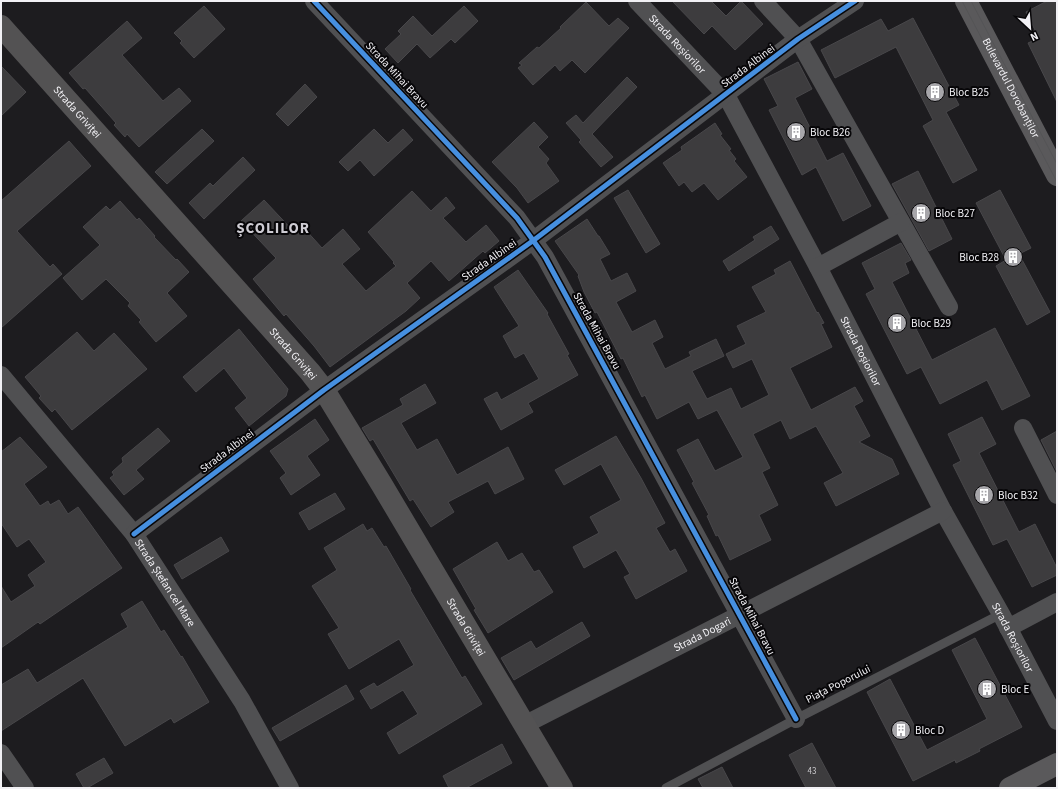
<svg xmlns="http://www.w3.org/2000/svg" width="1058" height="789" viewBox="0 0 1058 789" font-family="'Source Sans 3',sans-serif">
<rect width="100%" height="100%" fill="#1d1c1f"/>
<g fill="#3d3c3e" stroke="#48474a">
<path d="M672 1H711L726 16 741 1 763 24 735 50 712 26 704 34Z"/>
<path d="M1047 1H1057V102L1028 43 1039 38 1026 12Z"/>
<path d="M586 2 609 26 618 18 629 28 585 73 572 60 560 71 555 65 533 85 518 68 522 65 519 63 537 47 539 48 561 28 560 27Z"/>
<path d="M204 6 225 29 194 58 180 43 182 41 174 33Z"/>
<path d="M464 6 478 21 455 43 451 39 430 58 417 44 398 63 385 49 401 34 398 31 413 16 432 36Z"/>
<path d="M913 18 959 105 946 112 977 170 953 183 923 126 933 120 896 47 835 78 821 50 881 19 888 31Z"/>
<path d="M127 21 142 38 122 55 163 101 179 88 191 101 139 147 127 134 125 137 114 125 116 123 85 88 83 89 69 73Z"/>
<path d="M798 62 812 89 795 98 827 161 843 153 871 206 843 221 816 167 802 175 769 110 778 106 764 79Z"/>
<path d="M1 66 26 92 1 116Z"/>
<path d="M627 77 637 87 592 134 613 157 601 167 579 142 581 140 566 123 576 115 583 123Z"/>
<path d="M305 84 317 97 288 126 276 114Z"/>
<path d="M534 122 548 137 538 147 549 159 546 163 559 181 528 203 517 188 492 162Z"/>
<path d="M715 123 722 134 720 135 731 149 729 150 736 159 734 161 747 177 718 200 704 183 692 192 684 182 679 186 663 163 682 150 681 147Z"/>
<path d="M202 129 214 141 167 184 155 172Z"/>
<path d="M374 129 388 143 403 129 413 140 374 176 360 160 348 171 339 162Z"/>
<path d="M69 141 91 166 17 231 50 267 53 264 62 274 1 328V201Z"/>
<path d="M243 157 255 170 204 219 189 203 210 183 213 186Z"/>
<path d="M918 171 952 239 929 251 892 184Z"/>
<path d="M628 190 660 244 646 253 614 198Z"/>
<path d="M1000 190 1031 248 1019 254 1050 312 1027 325 996 266 1006 260 976 203Z"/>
<path d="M412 191 431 211 446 197 455 208 443 218 466 242 486 225 499 241 485 253 483 251 449 281 431 261 407 283 420 298 406 311 330 367 314 346 286 314 284 316 253 279 276 258 241 221 264 200 296 234 303 227 322 248 343 229 360 249 342 264 366 291 396 266 393 263 394 262 368 232Z"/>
<path d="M120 201 137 220 139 218 155 236 154 237 176 260 177 259 189 272 167 293 187 316 156 342 139 322 141 320 128 306 130 303 106 279 82 300 63 278 100 245 83 227 106 206 110 210Z"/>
<path d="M587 219 598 236H599L610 254 600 259 611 281 627 273 636 291 616 302 632 332 655 320 663 337 652 343 665 369 691 356 689 352 716 339 724 356 692 371 707 399 731 388 741 409 769 395 752 359 733 368 726 354 746 344 737 326 766 312 752 287 776 274 774 270 790 261 817 313 818 312 824 323 821 324 832 347 790 368 811 410 855 387 863 401 854 406 870 436 859 442 892 459 899 474 836 506 824 483 843 473 816 426 790 439 781 420 753 434 770 468 762 472 778 505 759 515 771 540 730 560 718 535 716 536 707 516 709 515 692 483 694 482 677 450 698 439 715 471 743 457 717 410 698 419 689 402 657 419 645 395 642 397 623 358 621 359 597 312 595 313 584 292 578 276 579 275 555 241Z"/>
<path d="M771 226 779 239 729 271 723 261 755 240 753 237Z"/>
<path d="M901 243 911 260 905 263 909 273 892 282 932 360 995 328 1030 396 1002 410 987 380 940 404 921 367 907 374 866 294 875 289 862 263Z"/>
<path d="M518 270 548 313 547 314 569 354 567 355 578 375 528 403 533 412 501 430 484 399 497 392 501 400 539 379 524 353 515 358 503 336 519 326 494 287Z"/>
<path d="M239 329 288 389 286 396 249 426 235 408 247 398 224 368 196 392 183 377Z"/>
<path d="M77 332 94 351 114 333 147 369 72 430 55 409 52 412 39 398 41 396 25 377Z"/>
<path d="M425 384 436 403 401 423 417 450 437 439 457 475 508 447 524 479 495 494 488 481 448 502 454 512 431 527 413 499 410 501 373 439 370 441 362 428 403 405 400 399Z"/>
<path d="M982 417 996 444 979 453 1019 532 1035 524 1057 568V575L1032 587 1007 539 993 545 953 465 961 461 948 434Z"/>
<path d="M315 419 329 440 307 456 320 475 291 495 280 478 286 473 270 451Z"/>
<path d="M158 428 170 441 136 470 144 479 124 495 110 478 114 475 112 472 123 462 122 458Z"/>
<path d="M1057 431V472L1041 440Z"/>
<path d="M616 436 641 478 665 523 656 528 670 552 675 549 687 571 636 599 624 577 630 574 616 550 584 568 573 547 599 533 590 517 621 500 601 464 564 485 555 470Z"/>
<path d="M20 437 47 467 24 484 40 506 48 501 50 505 59 500 68 514 78 507 122 568 40 624 38 622 1 648V586L11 602 35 586 28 575 46 562 29 539 17 547 1 523V452Z"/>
<path d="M335 493 345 509 309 530 299 513Z"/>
<path d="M363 524 367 531 372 528 384 547 386 546 411 589 410 590 462 678 465 676 482 704 399 754 387 733 418 714 403 690 371 709 360 691 374 683 377 687 414 665 399 639 349 669 328 634 339 628 312 586 337 570 324 548Z"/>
<path d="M221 537 229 551 182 579 174 565Z"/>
<path d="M497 542 508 561 522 553 534 572 539 570 553 592 488 633 474 610 476 609 453 569Z"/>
<path d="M142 601 161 632 164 630 181 657 182 656 209 702 174 723 171 718 125 746 83 678 1 731V685L28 669 37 683 128 627 121 614Z"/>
<path d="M582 622 590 636 514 680 501 658 531 641 536 649Z"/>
<path d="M975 638 1022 727 979 749 980 751 956 763 955 760 913 781 867 692 890 679 927 750 987 719 952 650Z"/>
<path d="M346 685 354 699 280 741 272 728Z"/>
<path d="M812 743 836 788H806L789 755Z"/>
<path d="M502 744 512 763 466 788H449L443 776Z"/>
<path d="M104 758 113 773 87 788H84L76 774Z"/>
<path d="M722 767 733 788H703L698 779Z"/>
</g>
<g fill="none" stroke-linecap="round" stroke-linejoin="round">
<path stroke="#505052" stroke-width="9" d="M666 788 796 719 1001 614"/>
<g stroke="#505052" stroke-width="18">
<path d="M314 1 517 218 545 257 796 719"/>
<path id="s1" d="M637 1 726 95 818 267 943 511 1001 614 1057 721"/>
<path d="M763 1 798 39 949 307"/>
<path d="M818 267 901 222"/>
<path id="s2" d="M1 375 134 534 242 701 290 788"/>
<path d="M1023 428 1057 495"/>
<path d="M134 534 324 390 534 240 798 39 855 1"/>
<path d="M1008 628 1057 602"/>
<path id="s3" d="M524 725 943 511"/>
<path d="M1 753 25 788"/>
</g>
<path stroke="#535253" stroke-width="22" id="s4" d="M1 26 310 372 324 390 382 485 562 788"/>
<g stroke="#5a595b" stroke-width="22">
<path id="s5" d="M966 1 1057 175"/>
<path d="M1010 788 1057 764"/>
</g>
<g stroke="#545456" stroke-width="1">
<path d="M962 1 1057 182"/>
<path d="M971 1 1057 164"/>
</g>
<defs>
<g id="cycleway">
<path d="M314 1 517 218 545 257 796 719"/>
<path d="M134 534 324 390 534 240 798 39 855 1"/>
</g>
</defs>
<use href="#cycleway" stroke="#070608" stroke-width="8"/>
<use href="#cycleway" stroke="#468fdf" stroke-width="5"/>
</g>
<defs>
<symbol id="building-disc" viewBox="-11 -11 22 22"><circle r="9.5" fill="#a7a6aa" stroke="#070608"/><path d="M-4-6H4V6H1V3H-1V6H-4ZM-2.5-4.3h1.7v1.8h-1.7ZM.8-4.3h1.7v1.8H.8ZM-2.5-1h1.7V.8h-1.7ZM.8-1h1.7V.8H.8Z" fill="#fff"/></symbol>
</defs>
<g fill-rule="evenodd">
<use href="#building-disc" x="924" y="81" width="22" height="22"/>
<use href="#building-disc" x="785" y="121" width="22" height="22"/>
<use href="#building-disc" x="910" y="202" width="22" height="22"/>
<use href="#building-disc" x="1002" y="246" width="22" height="22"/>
<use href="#building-disc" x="886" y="312" width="22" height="22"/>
<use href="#building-disc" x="973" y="484" width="22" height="22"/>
<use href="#building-disc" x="976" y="678" width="22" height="22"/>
<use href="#building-disc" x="890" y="719" width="22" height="22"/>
</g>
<g text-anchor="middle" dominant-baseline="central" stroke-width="4" stroke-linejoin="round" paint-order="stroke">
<g font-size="9" fill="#c5c4c7">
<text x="812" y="771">43</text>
</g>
<g font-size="11" fill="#f2f1f5" stroke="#070608">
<text stroke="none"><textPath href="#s1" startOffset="59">Strada Roșiorilor</textPath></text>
<text transform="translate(748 66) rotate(-37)">Strada Albinei</text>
<text transform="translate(397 75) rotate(47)">Strada Mihai Bravu</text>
<text stroke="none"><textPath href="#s5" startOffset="98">Bulevardul Dorobanților</textPath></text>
<text stroke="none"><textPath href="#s4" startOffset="115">Strada Griviței</textPath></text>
<text transform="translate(489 260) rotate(-35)">Strada Albinei</text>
<text transform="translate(597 331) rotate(61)">Strada Mihai Bravu</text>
<text stroke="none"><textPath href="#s1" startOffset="419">Strada Roșiorilor</textPath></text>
<text stroke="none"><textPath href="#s4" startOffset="439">Strada Griviței</textPath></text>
<text transform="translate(227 451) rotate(-37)">Strada Albinei</text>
<text stroke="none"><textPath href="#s2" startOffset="265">Strada Ștefan cel Mare</textPath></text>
<text transform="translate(752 616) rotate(62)">Strada Mihai Bravu</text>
<text stroke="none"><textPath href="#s4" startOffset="763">Strada Griviței</textPath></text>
<text stroke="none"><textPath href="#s3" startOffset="200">Strada Dogari</textPath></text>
<text stroke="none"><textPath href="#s1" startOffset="743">Strada Roșiorilor</textPath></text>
<text transform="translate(838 684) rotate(-27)">Piața Poporului</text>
</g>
<g font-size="11" fill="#f2f1f5" stroke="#070608" text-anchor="start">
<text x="949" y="92">Bloc B25</text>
<text x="810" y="132">Bloc B26</text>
<text x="935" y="213">Bloc B27</text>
<text x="999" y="257" text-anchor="end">Bloc B28</text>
<text x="911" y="323">Bloc B29</text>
<text x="998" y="495">Bloc B32</text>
<text x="1001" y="689">Bloc E</text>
<text x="915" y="730">Bloc D</text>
</g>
<g font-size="15" font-weight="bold" letter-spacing="1" fill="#ceccd3" stroke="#070608">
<text x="273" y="228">ȘCOLILOR</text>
</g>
</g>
<rect width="1058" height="789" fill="none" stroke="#f2f1f5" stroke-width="4"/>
<g transform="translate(1030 28) rotate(154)" stroke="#070608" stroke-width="3" paint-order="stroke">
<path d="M0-3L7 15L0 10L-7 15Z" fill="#f2f1f5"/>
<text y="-6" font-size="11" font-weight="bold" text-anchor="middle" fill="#f2f1f5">N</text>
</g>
</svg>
